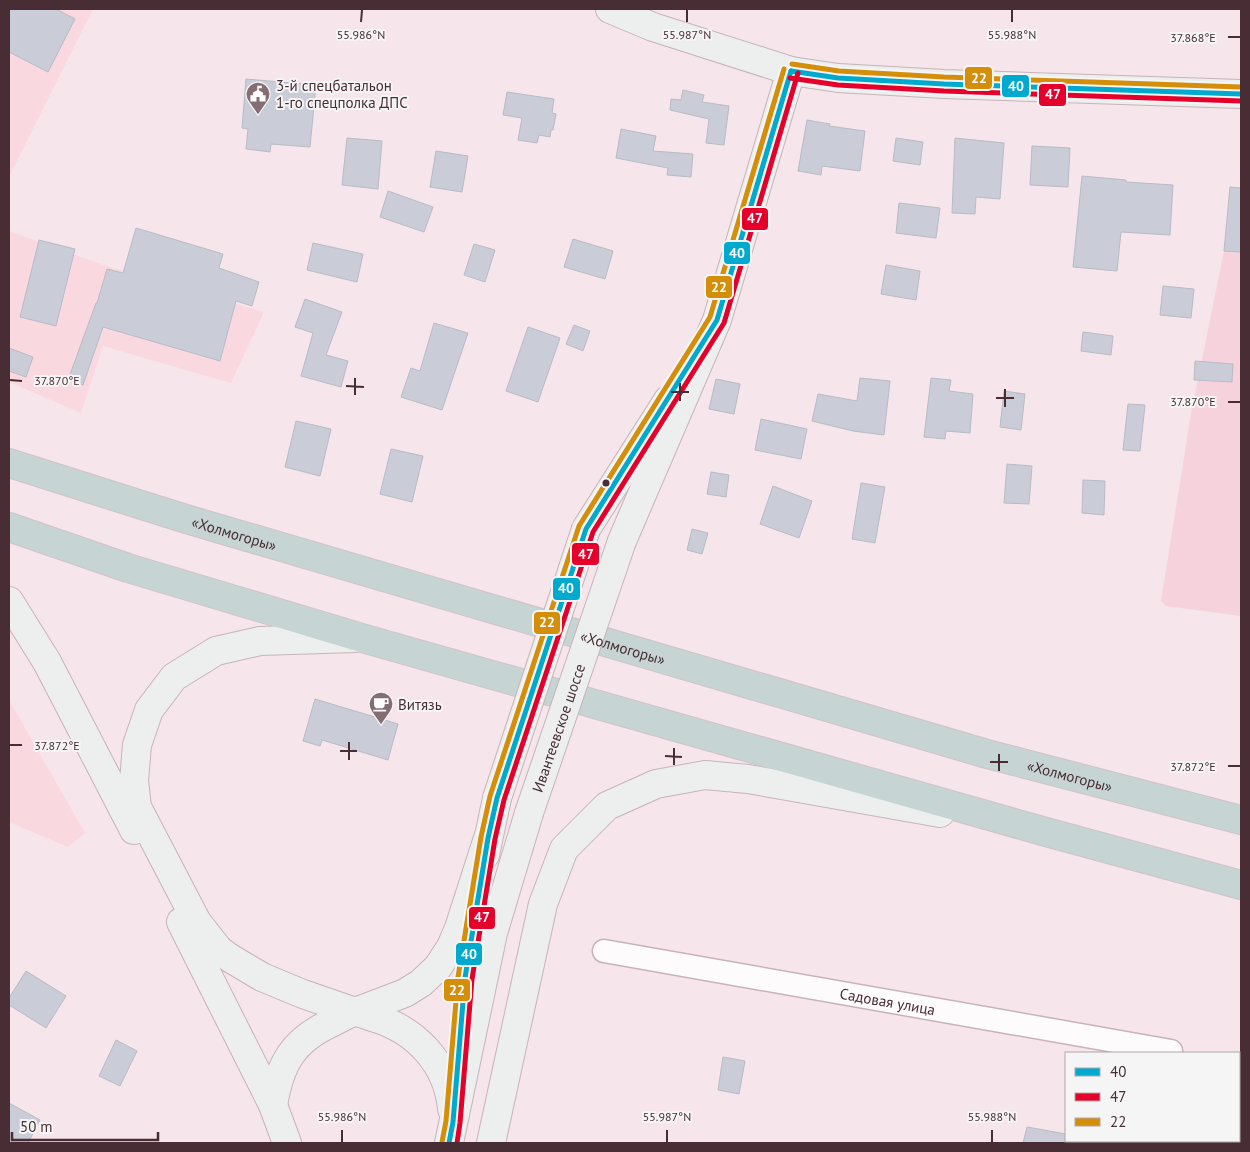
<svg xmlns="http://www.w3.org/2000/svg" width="1250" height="1152" viewBox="0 0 1250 1152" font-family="'PT Sans',sans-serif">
<rect width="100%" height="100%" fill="#f6e5ea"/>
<g fill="#fad8e0">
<path d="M9 9H93L9 177Z"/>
<path d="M9 231 106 266 264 312 231 383 103 346 81 413 9 382Z"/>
<path d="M9 700 85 833 68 847 9 822Z"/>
</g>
<path fill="#f6d3dc" d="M1224 251 1241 252V616L1166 606 1161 601 1191 414Z"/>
<g fill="#caccd7" stroke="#b8bbc5">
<path d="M9 9H56L75 19 48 72 9 52Z"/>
<path d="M246 79 316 85 310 147 271 144 270 152 246 149 248 129 242 128Z"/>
<path d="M683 90 704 95 702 102 729 106 724 145 706 143 709 119 670 110 671 99 681 100Z"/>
<path d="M507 92 554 99 552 113 556 114 553 130H551L550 137 539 135 537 143 518 140 522 118 503 115Z"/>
<path d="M807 120 830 124 829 126 865 131 860 171 822 166 821 175 798 171Z"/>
<path d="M621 129 656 136 653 151 693 154 691 177 667 175 668 168 616 158Z"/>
<path d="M347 138 382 141 378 189 342 185Z"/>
<path d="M896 138 923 142 920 165 893 161Z"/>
<path d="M955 138 1004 143 1000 199 976 197 975 214 952 213Z"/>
<path d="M1032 146 1070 148 1068 187 1030 185Z"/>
<path d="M436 151 468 156 462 192 430 187Z"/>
<path d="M1082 176 1126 180V182L1173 185 1170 235 1121 232 1117 271 1073 267Z"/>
<path d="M1230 187 1241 188V252L1224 251Z"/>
<path d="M388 191 433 207 424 232 380 217Z"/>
<path d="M899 203 940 208 936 238 896 233Z"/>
<path d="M136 228 223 254 219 268 259 282 252 306 236 301 220 361 103 327 83 385 68 380 96 303H97L107 269 123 273Z"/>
<path d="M573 239 613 251 605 279 564 267Z"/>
<path d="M39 240 75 249 56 326 20 317Z"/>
<path d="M313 243 363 254 357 282 307 270Z"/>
<path d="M474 244 495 250 485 282 464 275Z"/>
<path d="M886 265 920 271 916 300 881 294Z"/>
<path d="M1163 286 1194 289 1191 318 1160 315Z"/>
<path d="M305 299 342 312 326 355 348 361 341 387 301 376 313 333 295 327Z"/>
<path d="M434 323 468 333 442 410 401 397 411 368 420 371Z"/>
<path d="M574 325 590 331 583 351 566 344Z"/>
<path d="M528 327 560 338 538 402 506 391Z"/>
<path d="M1083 332 1113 336 1111 355 1081 351Z"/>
<path d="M9 348 33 357 26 377 9 371Z"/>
<path d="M1195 361 1233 364 1232 382 1194 380Z"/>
<path d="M860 378 890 381 884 435 853 431 812 421 818 394 857 401Z"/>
<path d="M931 378 951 380 949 391 973 394 970 433 946 431 945 439 924 437Z"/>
<path d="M716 379 740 384 734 414 709 409Z"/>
<path d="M1004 391 1025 394 1021 430 1000 427Z"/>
<path d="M1128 404 1145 405 1140 451 1123 450Z"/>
<path d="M761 419 807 429 801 459 755 450Z"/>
<path d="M296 421 331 429 320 476 285 467Z"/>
<path d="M391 449 423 456 412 502 380 494Z"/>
<path d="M1007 464 1032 466 1029 504 1004 503Z"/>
<path d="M711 472 729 475 726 497 707 494Z"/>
<path d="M1083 480 1105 481 1104 515 1082 513Z"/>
<path d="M861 483 885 487 875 543 852 539Z"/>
<path d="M773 486 812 501 799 538 760 524Z"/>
<path d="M692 529 708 533 702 554 687 550Z"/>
<path d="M315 699 398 724 388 760 322 740 320 746 303 741Z"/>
<path d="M26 971 66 996 46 1028 9 1005V998Z"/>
<path d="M116 1040 137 1051 120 1086 99 1076Z"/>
<path d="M723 1057 745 1061 739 1094 718 1090Z"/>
<path d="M9 1103 40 1120 28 1143H9Z"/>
<path d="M1027 1127 1066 1134V1141H1073V1143H1023Z"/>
</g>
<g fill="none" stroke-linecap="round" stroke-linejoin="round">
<defs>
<g id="street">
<path id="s1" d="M604 951 1171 1051 1170 1053"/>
<path d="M1156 1143 1157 1141"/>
</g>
<g id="secondary">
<path d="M610 9 653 27 791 71 838 78 944 84 1241 94"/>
<path d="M586 529 668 400"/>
<path d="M622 541 717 320 791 71"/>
<path d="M9 601 47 662 134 830"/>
<path d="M355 638 260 641 216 651 174 677 149 710 137 745 134 781 137 807 197 922 219 950 230 958 262 977 303 994 355 1012 405 993 421 983 438 967 451 947 459 928 488 838"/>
<path d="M485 855 497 798"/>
<path d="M181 922 273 1105 287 1143"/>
<path d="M273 1105C280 1063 293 1040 333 1022 339 1019 347 1014 354 1012 359 1012 367 1015 372 1017 416 1029 448 1064 452 1109"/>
<path d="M449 1143 493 933 529 813"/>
<path d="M491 1143 543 904 564 849 607 806 656 784 705 775 748 779 940 813"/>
</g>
<g id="highway">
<path id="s2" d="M9 463 186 519 987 754 1241 820"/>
<path d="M9 527 128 568 362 638 1046 832 1241 885"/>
</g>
</defs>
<use href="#street" stroke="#c7b3b8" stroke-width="25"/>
<use href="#secondary" stroke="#c7b3b8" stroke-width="30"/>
<use href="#highway" stroke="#d0c3c7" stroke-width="30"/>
<use href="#street" stroke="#fefbfc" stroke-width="22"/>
<use href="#secondary" stroke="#edefef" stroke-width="28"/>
<use href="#highway" stroke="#c6d5d4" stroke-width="28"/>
<defs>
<g id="secondary-bridge">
<path d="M497 798 586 529"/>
<path id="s3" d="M529 813 622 541"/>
</g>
</defs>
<use href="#secondary-bridge" stroke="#c7b3b8" stroke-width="30" stroke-linecap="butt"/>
<use href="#secondary-bridge" stroke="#edefef" stroke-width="28"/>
<defs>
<g id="bus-1">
<path d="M791 71 838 78 944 84 1241 94"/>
<path d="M449 1143 453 1122 465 978 488 838 497 798 586 529 717 320 791 71"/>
</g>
<g id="bus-2">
<path d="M790 78 838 85 944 91 1241 101"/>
<path d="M457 1143 460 1123 472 979 495 839 504 800 593 532 724 323 798 73"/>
</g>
<g id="bus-3">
<path d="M792 64 839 71 944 77 1241 87"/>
<path d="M442 1142 446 1121 458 977 481 837 490 796 579 526 710 317 784 69"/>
</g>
</defs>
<use href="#bus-1" stroke="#f5f5f5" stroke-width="9"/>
<use href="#bus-2" stroke="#f5f5f5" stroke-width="9"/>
<use href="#bus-3" stroke="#f5f5f5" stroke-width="9"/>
<use href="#bus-1" stroke="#00a9ce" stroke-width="5"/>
<use href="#bus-2" stroke="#e4002b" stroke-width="5"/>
<use href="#bus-3" stroke="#d48e0a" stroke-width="5"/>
</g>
<path fill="none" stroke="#482d34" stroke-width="2" d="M361 22 362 10M687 22V10M1012 22V10M1228 37H1240M10 380 22 381M346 386 364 387M671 392H689M355 395V378M996 398H1014M680 401V383M1228 402H1240M1005 407V389M10 745H22M340 751H357M665 756 682 757M349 760V742M990 762H1008M674 765V748M1228 766H1240M999 771V754M342 1142V1130M667 1142V1130M992 1142V1130"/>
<defs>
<symbol id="civic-pin" viewBox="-11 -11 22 30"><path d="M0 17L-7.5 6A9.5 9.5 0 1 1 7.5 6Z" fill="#856d74" stroke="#f5f5f5"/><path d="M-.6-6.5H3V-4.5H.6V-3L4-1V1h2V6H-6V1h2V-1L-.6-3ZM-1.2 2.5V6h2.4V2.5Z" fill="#fff"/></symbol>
<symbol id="cafe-pin" viewBox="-11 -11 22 30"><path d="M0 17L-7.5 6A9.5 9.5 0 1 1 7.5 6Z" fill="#856d74" stroke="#f5f5f5"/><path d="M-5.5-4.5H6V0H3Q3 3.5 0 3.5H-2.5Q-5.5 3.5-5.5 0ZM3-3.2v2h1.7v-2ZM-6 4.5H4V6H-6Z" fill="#fff"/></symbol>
</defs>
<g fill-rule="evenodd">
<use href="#civic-pin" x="244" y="80" width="28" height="38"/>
<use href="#cafe-pin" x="367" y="690" width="28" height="38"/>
</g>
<circle fill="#482d34" stroke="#f5f5f5" stroke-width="2" cx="606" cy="483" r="4.5"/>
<g text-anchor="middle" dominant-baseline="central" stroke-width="4" stroke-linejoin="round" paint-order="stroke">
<g font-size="15" fill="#482d34" stroke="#f5f5f5" text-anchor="start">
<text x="276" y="85">3-й спецбатальон<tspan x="276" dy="17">1-го спецполка ДПС</tspan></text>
<text x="398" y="704">Витязь</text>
</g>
<g font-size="15" fill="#482d34" stroke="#f5f5f5">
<text stroke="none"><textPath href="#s2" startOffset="236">«Холмогоры»</textPath></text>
<text stroke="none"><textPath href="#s2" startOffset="641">«Холмогоры»</textPath></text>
<text stroke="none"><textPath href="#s3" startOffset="90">Ивантеевское шоссе</textPath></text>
<text stroke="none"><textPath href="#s2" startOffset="1106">«Холмогоры»</textPath></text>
<text stroke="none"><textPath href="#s1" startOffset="288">Садовая улица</textPath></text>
</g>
</g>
<g font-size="12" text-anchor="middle" fill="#482d34" stroke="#f5f5f5" stroke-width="4" stroke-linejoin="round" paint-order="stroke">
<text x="361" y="39">55.986°N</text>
<text x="687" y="39">55.987°N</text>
<text x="1012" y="39">55.988°N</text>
<text x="1193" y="42">37.868°E</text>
<text x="57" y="385">37.870°E</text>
<text x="1193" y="406">37.870°E</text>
<text x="57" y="750">37.872°E</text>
<text x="1193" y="771">37.872°E</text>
<text x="342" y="1121">55.986°N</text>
<text x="667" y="1121">55.987°N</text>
<text x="992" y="1121">55.988°N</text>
</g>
<g stroke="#f5f5f5" stroke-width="2">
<rect x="964" y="66" width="29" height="24" rx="5" fill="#d48e0a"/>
<rect x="1001" y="74" width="29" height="24" rx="5" fill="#00a9ce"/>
<rect x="1038" y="83" width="29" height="24" rx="5" fill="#e4002b"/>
<rect x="741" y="207" width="28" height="24" rx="5" fill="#e4002b"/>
<rect x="723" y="241" width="28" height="24" rx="5" fill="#00a9ce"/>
<rect x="705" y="275" width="28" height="24" rx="5" fill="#d48e0a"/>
<rect x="571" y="542" width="29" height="24" rx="5" fill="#e4002b"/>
<rect x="552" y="577" width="29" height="24" rx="5" fill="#00a9ce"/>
<rect x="533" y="611" width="28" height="24" rx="5" fill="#d48e0a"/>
<rect x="468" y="906" width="28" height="24" rx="5" fill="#e4002b"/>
<rect x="455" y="942" width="28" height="24" rx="5" fill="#00a9ce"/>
<rect x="443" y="978" width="28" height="24" rx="5" fill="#d48e0a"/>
</g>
<g font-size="14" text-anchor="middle" font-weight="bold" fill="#fff">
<text x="979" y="83">22</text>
<text x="1016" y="91">40</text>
<text x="1053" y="99">47</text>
<text x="755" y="223">47</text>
<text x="737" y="258">40</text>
<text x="719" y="292">22</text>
<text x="586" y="559">47</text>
<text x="566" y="593">40</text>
<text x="547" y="627">22</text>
<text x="482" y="922">47</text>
<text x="469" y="959">40</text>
<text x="457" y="995">22</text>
</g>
<rect width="1250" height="1152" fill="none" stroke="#482d34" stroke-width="20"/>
<rect x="1065" y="1052" width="175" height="90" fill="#f5f5f5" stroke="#b0a5a8"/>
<rect x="1075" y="1068" width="25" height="8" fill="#00a9ce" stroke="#b0a5a8"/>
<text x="1110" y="1077" font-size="15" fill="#482d34">40</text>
<rect x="1075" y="1093" width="25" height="8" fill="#e4002b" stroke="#b0a5a8"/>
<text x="1110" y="1102" font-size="15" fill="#482d34">47</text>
<rect x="1075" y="1118" width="25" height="8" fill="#d48e0a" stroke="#b0a5a8"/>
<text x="1110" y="1127" font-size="15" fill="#482d34">22</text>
<path d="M12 1132v8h146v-8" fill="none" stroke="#482d34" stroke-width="2.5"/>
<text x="20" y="1132" font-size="15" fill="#482d34" stroke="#f5f5f5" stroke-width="4" paint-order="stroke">50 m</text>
</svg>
